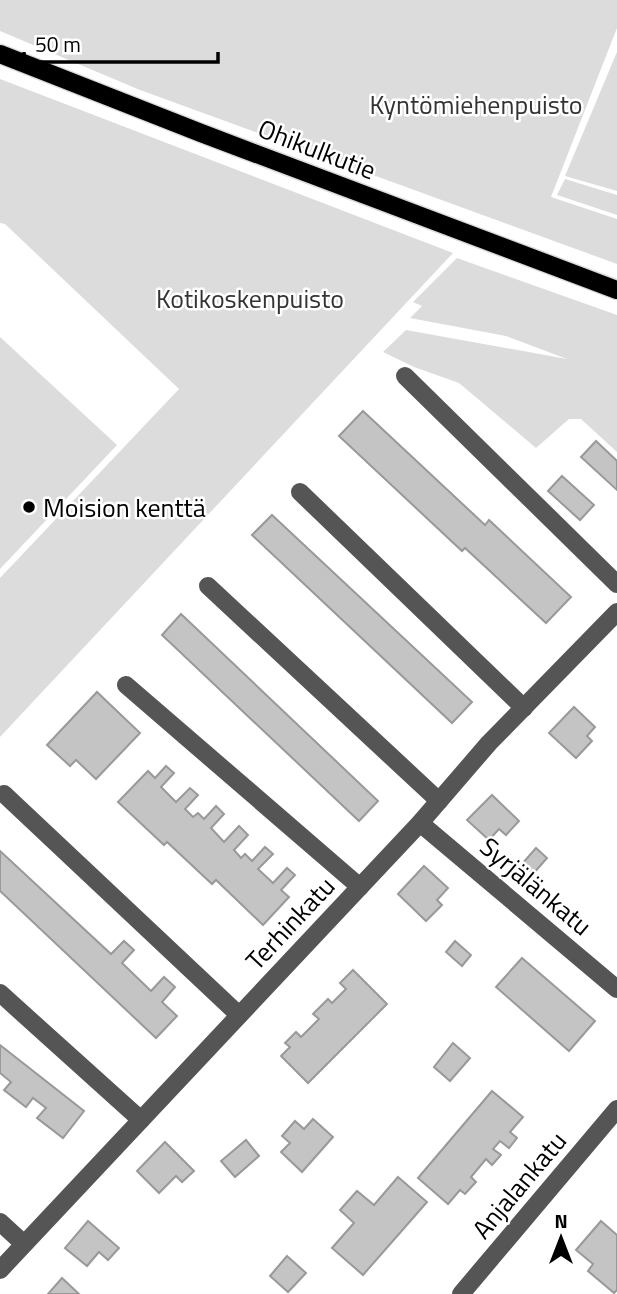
<svg xmlns="http://www.w3.org/2000/svg" width="617" height="1294" viewBox="0 0 617 1294" font-family="'Titillium Web',sans-serif">
<rect width="100%" height="100%" fill="#fff"/>
<g fill="#dcdcdc">
<path d="M0 0H617V28L551 197 617 219V264L140 90 0 31Z"/>
<path d="M617 52V191L565 176Z"/>
<path d="M0 79 453 253 0 737V578L179 389 5 224 0 223Z"/>
<path d="M565 179 617 195V215L557 195Z"/>
<path d="M457 258 617 315V452L581 419H569L536 448 459 383 414 367 383 352 406 330 567 359 506 336 410 318 422 306 413 302Z"/>
<path d="M0 337 117 445 0 569Z"/>
</g>
<g fill="#c4c4c4" stroke="#999" stroke-width="2">
<path d="M363 411 485 525 489 520 571 597 546 623 465 548 462 551 339 436Z"/>
<path d="M596 441 617 461V490L581 457Z"/>
<path d="M562 476 594 505 580 520 548 491Z"/>
<path d="M272 515 472 702 452 723 252 535Z"/>
<path d="M181 614 378 801 359 821 162 635Z"/>
<path d="M97 692 140 733 96 779 76 760 70 766 47 745Z"/>
<path d="M574 707 595 727 587 736 592 741 576 758 549 733Z"/>
<path d="M166 766 174 773 161 787 176 802 190 788 198 795 185 809 193 817 198 813 204 819 216 806 224 814 211 828 224 842 239 826 248 835 234 850 241 858 245 854 252 861 265 847 273 854 258 869 273 883 287 868 295 875 281 890 289 897 263 925 216 880 212 884 167 842 164 845 118 802 148 771 155 778Z"/>
<path d="M492 795 519 821 506 835 499 829 489 840 467 820Z"/>
<path d="M536 848 547 858 533 874 522 864Z"/>
<path d="M0 851 111 954 124 941 134 950 122 963 151 991 164 977 175 987 162 1002 177 1016 156 1038 0 891Z"/>
<path d="M424 866 448 888 437 900 442 905 426 921 398 894Z"/>
<path d="M455 941 471 955 462 966 446 952Z"/>
<path d="M522 958 595 1021 569 1051 496 987Z"/>
<path d="M353 970 387 1004 308 1083 281 1056 290 1047 285 1043 296 1032 301 1037 319 1019 313 1014 328 999 332 1003 346 989 340 983Z"/>
<path d="M453 1043 470 1058 450 1081 434 1067Z"/>
<path d="M0 1045 84 1111 63 1138 37 1118 46 1108 33 1098 26 1107 4 1090 11 1082 0 1073Z"/>
<path d="M492 1091 523 1117 510 1132 517 1138 509 1148 500 1141 493 1149 501 1155 492 1165 486 1159 471 1177 476 1182 465 1194 460 1190 448 1204 418 1178Z"/>
<path d="M313 1119 333 1137 302 1172 281 1152 290 1143 282 1136 295 1121 304 1129Z"/>
<path d="M246 1140 259 1156 235 1177 221 1161Z"/>
<path d="M165 1142 194 1171 182 1182 176 1176 159 1193 137 1171Z"/>
<path d="M398 1177 427 1202 363 1275 332 1248 354 1223 340 1210 357 1191 374 1205Z"/>
<path d="M88 1221 119 1248 108 1260 99 1252 87 1266 65 1248Z"/>
<path d="M601 1221 617 1235V1290L614 1293 588 1271 593 1264 576 1250Z"/>
<path d="M287 1256 306 1273 288 1292 270 1276Z"/>
<path d="M62 1278 79 1294H48Z"/>
</g>
<g fill="none" stroke-linecap="round" stroke-linejoin="round">
<defs>
<path id="major" d="M0 54 201 133 617 290"/>
</defs>
<use href="#major" stroke="#dbdbdb" stroke-width="21"/>
<g stroke="#555" stroke-width="18">
<path d="M405 376 617 584"/>
<path d="M300 492 524 708"/>
<path d="M208 586 439 801"/>
<path d="M126 685 360 887"/>
<path d="M4 794 239 1015"/>
<path d="M420 823 617 989"/>
<path d="M0 993 141 1120"/>
<path d="M0 1222 24 1244"/>
<path d="M0 1270 420 823 489 743 617 612"/>
<path d="M461 1294 617 1109"/>
</g>
<use href="#major" stroke="#000" stroke-width="18"/>
</g>
<circle fill="#000" stroke="#fff" stroke-width="2.5" cx="29" cy="507" r="7"/>
<g text-anchor="middle" dominant-baseline="central" stroke-width="5" stroke-linejoin="round" paint-order="stroke">
<g font-size="26" fill="#333" stroke="#fff">
<text x="476" y="104">Kyntömiehenpuisto</text>
<text x="250" y="298">Kotikoskenpuisto</text>
</g>
<g font-size="26" fill="#000" stroke="#fff">
<text transform="translate(317 149) rotate(21)">Ohikulkutie</text>
<text transform="translate(536 886) rotate(40)">Syrjälänkatu</text>
<text transform="translate(290 923) rotate(-47)">Terhinkatu</text>
<text transform="translate(519 1185) rotate(-50)">Anjalankatu</text>
</g>
<g font-size="26" fill="#000" stroke="#fff" text-anchor="start">
<text x="43" y="507">Moision kenttä</text>
</g>
</g>
<g transform="translate(561 1238)" stroke="#ffffff" stroke-width="5" paint-order="stroke">
<path d="M0-5L12 26L0 18L-12 26Z" fill="#000000"/>
<text y="-10" font-size="19" font-weight="bold" text-anchor="middle" fill="#000000">N</text>
</g>
<path d="M24 52v10h194v-10" fill="none" stroke="#000000" stroke-width="3.5"/>
<text x="35" y="52" font-size="21" fill="#000000" stroke="#ffffff" stroke-width="5" paint-order="stroke">50 m</text>
</svg>
